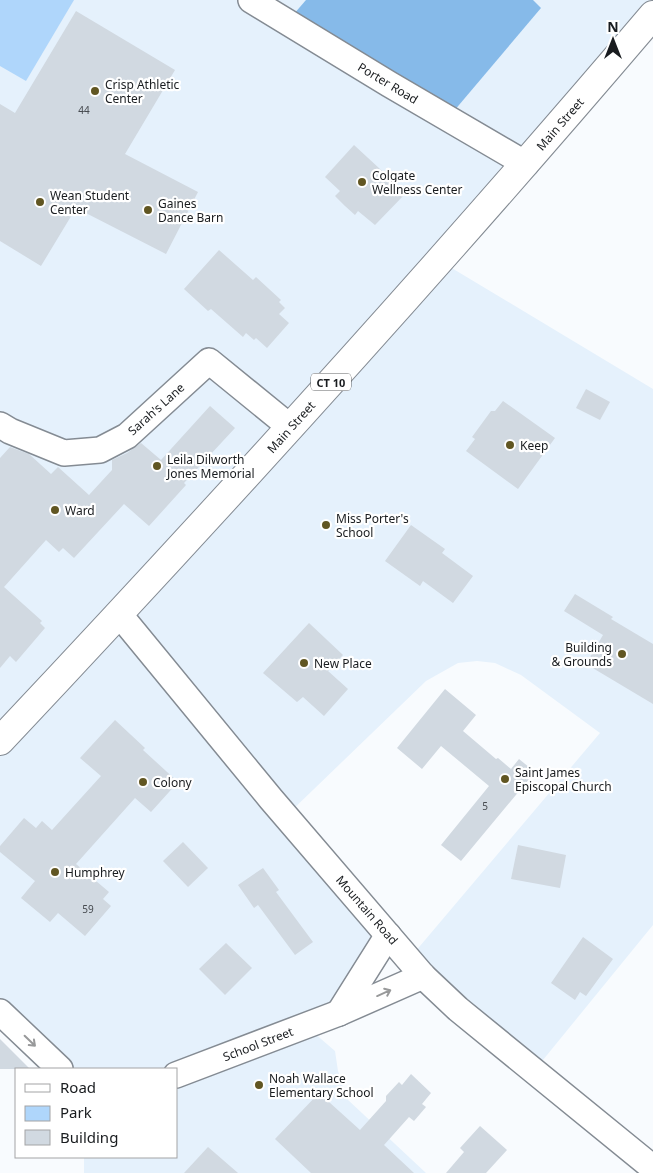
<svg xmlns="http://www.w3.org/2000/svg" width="653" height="1173" viewBox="0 0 653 1173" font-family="'Noto Sans',sans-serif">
<rect width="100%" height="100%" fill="#f8fbfe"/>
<path fill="#e5f1fc" d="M0 0H653V15L440 261 653 389V925L534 1071 409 959 600 733 521 675 495 663 477 661 458 663 426 681 286 816 388 935 339 1013 306 1026 335 1051 338 1071 347 1099 426 1173H84V1157H176V1069H60L0 1012Z"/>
<path fill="#afd6fb" d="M0 0H74L26 81 0 66Z"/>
<path fill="#86bae9" d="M306 0H533L541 8 448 118 287 22Z"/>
<g fill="#d1d9e1">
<path d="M76 11 175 70 125 154 198 192 166 254 76 208 41 266 0 241V104L15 113Z"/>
<path d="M354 145 406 193 375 225 358 211 355 215 345 206 335 196 340 191 325 177Z"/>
<path d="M219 250 253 280 256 277 281 300 279 302 285 308 279 314 289 323 267 348 256 338 254 340 246 333 243 337 211 309 208 311 184 289Z"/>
<path d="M586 389 610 402 600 420 576 408Z"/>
<path d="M503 401 555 438 518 489 466 451 475 439 472 437 491 411H495Z"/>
<path d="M210 406 235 428 184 483 186 485 149 526 124 504 74 558 63 548 59 552 46 540 4 587 42 621 40 623 45 628 16 662 10 656 0 668V458L10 447 29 454 51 474 58 467 89 495 112 470V460L127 453 141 443 161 460Z"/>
<path d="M411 525 445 549 442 553 473 576 453 603 423 581 420 586 385 561Z"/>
<path d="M575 594 613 617 611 619 653 644V704L586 664 603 635 564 611Z"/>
<path d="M309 623 343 655 328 671 348 689 324 716 303 697 297 702 263 673Z"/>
<path d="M445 689 476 715 463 731 496 759 498 758 511 769 519 759 535 772 461 861 441 845 489 786 441 746 422 769 397 748Z"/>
<path d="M115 720 145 748 143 750 178 782 151 812 135 798 76 864 109 892 103 899 111 906 85 936 58 913 50 922 21 898 35 881 0 852V846L24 818 36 828 42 821 52 830 101 776 80 758Z"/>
<path d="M183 842 208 868 188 887 163 861Z"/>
<path d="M518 845 566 855 560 888 511 879Z"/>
<path d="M263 868 279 890 276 892 313 942 295 955 258 905 254 908 238 885Z"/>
<path d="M583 937 613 959 586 996 580 992 575 1000 551 983Z"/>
<path d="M226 943 252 968 225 995 199 969Z"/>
<path d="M0 1039 30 1069H0Z"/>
<path d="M411 1074 431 1093 422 1104 426 1107 414 1121 409 1117 384 1145 414 1173H311L275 1139 319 1093 360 1130 386 1101V1096L399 1082 402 1085Z"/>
<path d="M480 1126 507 1150 486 1173H446L464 1152 460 1148Z"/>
<path d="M208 1147 238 1173H184Z"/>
</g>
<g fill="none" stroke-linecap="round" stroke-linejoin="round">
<defs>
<g id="minor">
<path d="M251 0 389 84 526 164"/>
<path d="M0 425 10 431 64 453 100 450 127 436 209 361 290 427"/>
<path d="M119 614 271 799 423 976 458 1009 653 1168"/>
<path d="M0 1012 60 1069"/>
<path d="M339 1013 388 935"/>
<path d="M176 1075 339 1013 423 976"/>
</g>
<path id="highway" d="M0 741C223 504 442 263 653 15"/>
</defs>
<use href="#minor" stroke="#848b93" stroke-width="28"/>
<use href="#highway" stroke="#848b93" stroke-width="30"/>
<use href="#minor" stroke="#fff" stroke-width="25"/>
<use href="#highway" stroke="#fff" stroke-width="28"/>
</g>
<defs><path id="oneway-shaft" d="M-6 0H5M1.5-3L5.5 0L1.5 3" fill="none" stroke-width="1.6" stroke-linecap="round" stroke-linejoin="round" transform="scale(1.25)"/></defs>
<g stroke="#98999a">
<use href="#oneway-shaft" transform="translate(384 993) rotate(-24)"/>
<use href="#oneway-shaft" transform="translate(30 1041) rotate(44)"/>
</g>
<g fill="#615622" stroke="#fff" stroke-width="2">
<circle cx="95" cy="91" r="5"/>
<circle cx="362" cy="182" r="5"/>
<circle cx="40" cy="202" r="5"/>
<circle cx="148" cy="210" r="5"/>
<circle cx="510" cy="445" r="5"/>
<circle cx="157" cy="466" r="5"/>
<circle cx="55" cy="510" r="5"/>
<circle cx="326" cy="525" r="5"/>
<circle cx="622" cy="654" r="5"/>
<circle cx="304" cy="663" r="5"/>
<circle cx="505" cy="779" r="5"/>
<circle cx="143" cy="782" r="5"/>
<circle cx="55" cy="872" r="5"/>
<circle cx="259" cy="1085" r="5"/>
</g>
<g text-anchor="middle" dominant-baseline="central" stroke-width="4.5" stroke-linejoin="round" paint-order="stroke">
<g font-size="10" fill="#474b50">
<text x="84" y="110">44</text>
<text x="485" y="806">5</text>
<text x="88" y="909">59</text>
</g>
<rect fill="#fff" stroke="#5e6062" stroke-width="1" x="311" y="373.5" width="40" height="17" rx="4"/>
<g font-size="11" font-weight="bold" fill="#191c1f">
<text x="331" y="382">CT 10</text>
</g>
<g font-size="12" fill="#191c1f" stroke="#fff">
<text transform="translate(388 83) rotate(31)">Porter Road</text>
<text transform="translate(560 124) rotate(-49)">Main Street</text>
<text transform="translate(156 409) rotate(-42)">Sarah's Lane</text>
<text transform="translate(291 427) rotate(-48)">Main Street</text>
<text transform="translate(367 910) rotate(49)">Mountain Road</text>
<text transform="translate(258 1044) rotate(-21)">School Street</text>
</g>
<g font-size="12" fill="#191c1f" stroke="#fff" text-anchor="start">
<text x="105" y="84">Crisp Athletic<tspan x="105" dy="14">Center</tspan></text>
<text x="372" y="175">Colgate<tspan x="372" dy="14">Wellness Center</tspan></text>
<text x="50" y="195">Wean Student<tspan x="50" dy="14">Center</tspan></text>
<text x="158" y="203">Gaines<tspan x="158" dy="14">Dance Barn</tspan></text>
<text x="520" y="445">Keep</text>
<text x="167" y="459">Leila Dilworth<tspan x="167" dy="14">Jones Memorial</tspan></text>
<text x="65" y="510">Ward</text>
<text x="336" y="518">Miss Porter's<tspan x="336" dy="14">School</tspan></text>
<text x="612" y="647" text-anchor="end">Building<tspan x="612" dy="14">&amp; Grounds</tspan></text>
<text x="314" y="663">New Place</text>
<text x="515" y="772">Saint James<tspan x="515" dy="14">Episcopal Church</tspan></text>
<text x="153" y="782">Colony</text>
<text x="65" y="872">Humphrey</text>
<text x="269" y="1078">Noah Wallace<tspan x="269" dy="14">Elementary School</tspan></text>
</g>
</g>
<rect x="15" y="1068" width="162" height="90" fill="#ffffff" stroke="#a3a4a5"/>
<rect x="25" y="1084" width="25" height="8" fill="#ffffff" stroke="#a3a4a5"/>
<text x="60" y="1093" font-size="15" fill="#191c1f">Road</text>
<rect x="25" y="1106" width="25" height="15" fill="#afd6fb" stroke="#a3a4a5"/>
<text x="60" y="1118" font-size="15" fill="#191c1f">Park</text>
<rect x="25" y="1130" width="25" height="15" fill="#d1d9e1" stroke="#a3a4a5"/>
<text x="60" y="1143" font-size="15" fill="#191c1f">Building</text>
<g transform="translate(613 40)" stroke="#ffffff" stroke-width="4" paint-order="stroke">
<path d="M0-4L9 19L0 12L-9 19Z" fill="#191c1f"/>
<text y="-8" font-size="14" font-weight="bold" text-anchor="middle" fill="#191c1f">N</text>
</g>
</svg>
